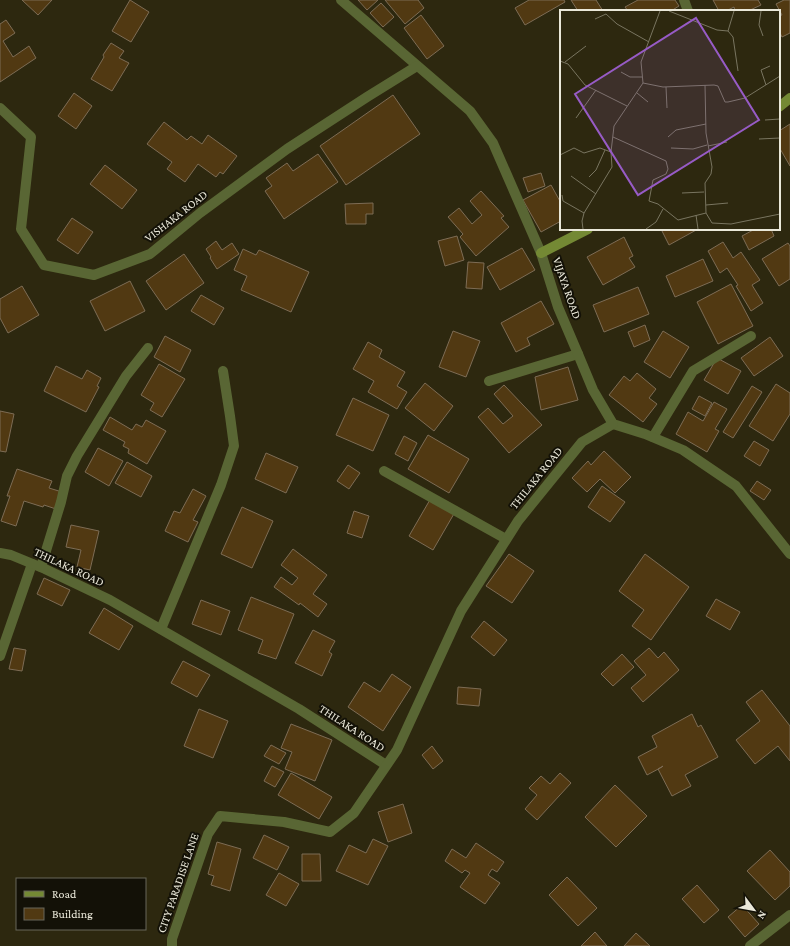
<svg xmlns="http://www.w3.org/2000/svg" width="790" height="946" viewBox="0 0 790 946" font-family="'Crimson Pro',serif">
<rect width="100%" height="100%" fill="#2d280f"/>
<g fill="#513912" stroke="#7d6c55">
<path d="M22 0H52L38 15Z"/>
<path d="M130 0 149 12 131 42 112 31Z"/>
<path d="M358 0H378L367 10Z"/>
<path d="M385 0H418L424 8 405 24Z"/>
<path d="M529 0H564L565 2 525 25 515 8Z"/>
<path d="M571 0H596L603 11H578Z"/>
<path d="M638 0H675L679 6 671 11H628L625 7Z"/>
<path d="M713 0H758L761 5 748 11H735L734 7 726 11H719Z"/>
<path d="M784 0H790V33L782 37 779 31V16L782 15 776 4Z"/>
<path d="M381 3 394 17 383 27 370 13Z"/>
<path d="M421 15 444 46 427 59 404 28Z"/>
<path d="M6 20 15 33 3 41 13 57 29 46 36 58 0 82V24Z"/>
<path d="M111 43 124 51 119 58 129 63 112 91 91 79 104 57 103 55Z"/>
<path d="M74 93 92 106 76 129 58 116Z"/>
<path d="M393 95 420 134 346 185 320 146Z"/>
<path d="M164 122 187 140 191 136 202 144 208 135 237 156 223 174 220 172 216 177 198 164 185 182 167 169 172 162 147 144Z"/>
<path d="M790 124V166L779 147V131Z"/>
<path d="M318 154 338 182 284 219 265 191 272 186 266 178 287 163 293 171Z"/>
<path d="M105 165 137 190 122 209 90 184Z"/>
<path d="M541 173 545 186 528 192 523 178Z"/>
<path d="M551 185 561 203V221L541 232 523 200Z"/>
<path d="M481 191 504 216 501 218 509 227 476 256 460 237 463 234 448 217 459 208 472 224 482 215 470 201Z"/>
<path d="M373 203V214H366V224H346L345 204Z"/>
<path d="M72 218 93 232 78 254 57 240Z"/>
<path d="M661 229H698L669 245Z"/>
<path d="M755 229H771L774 236 749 250 742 236Z"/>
<path d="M457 236 464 260 445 266 438 241Z"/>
<path d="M624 237 633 256 629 258 635 267 603 285 587 257Z"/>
<path d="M216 241 222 250 232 243 239 254 217 269 210 258 211 257 206 249Z"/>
<path d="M723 242 733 258 741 252 760 280 752 285 763 303 751 311 736 286 738 285 727 268 720 273 708 251Z"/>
<path d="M788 243 790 246V279L779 286 762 259Z"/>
<path d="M522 248 535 270 500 290 487 267Z"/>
<path d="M243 249 256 255 259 250 309 272 291 312 241 290 247 276 234 270Z"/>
<path d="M184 254 204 283 166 310 146 281Z"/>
<path d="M703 259 713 281 675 297 666 276Z"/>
<path d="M468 262 484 263 482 289 466 288Z"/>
<path d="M130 281 145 311 105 331 90 301Z"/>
<path d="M731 284 753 326 718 344 697 302Z"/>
<path d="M22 286 39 315 8 333 0 318V299Z"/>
<path d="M638 287 649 314 604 332 593 305Z"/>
<path d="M201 295 224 308 214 325 191 311Z"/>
<path d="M541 301 554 324 527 338 530 345 516 352 501 323Z"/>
<path d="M645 325 650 340 634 347 628 332Z"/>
<path d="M453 331 480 341 466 377 439 367Z"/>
<path d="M663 331 689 347 670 378 644 362Z"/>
<path d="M165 336 191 350 180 372 154 357Z"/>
<path d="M770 337 783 356 754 376 741 358Z"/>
<path d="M368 342 382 350 379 357 405 372 397 386 407 392 397 409 368 392 374 381 353 369Z"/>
<path d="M717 358 741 371 728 394 704 380Z"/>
<path d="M159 364 185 379 162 417 150 410 154 403 141 395Z"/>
<path d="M56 366 82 379 87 370 101 378 97 386 99 387 86 412 44 391Z"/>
<path d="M568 367 578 400 541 410 535 377Z"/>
<path d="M637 373 656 389 649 398 657 404 643 422 609 395 624 376 630 381Z"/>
<path d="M425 383 453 406 434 431 405 408Z"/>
<path d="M776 384 790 393V414L773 441 749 426Z"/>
<path d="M504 385 542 425 509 453 478 417 488 408 503 424 513 416 494 394Z"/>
<path d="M752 386 762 392 733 438 723 432Z"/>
<path d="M699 396 712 403 705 416 692 409Z"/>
<path d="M353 398 389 415 373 451 336 435Z"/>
<path d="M714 402 727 409 715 429 719 431 707 452 676 434 688 412 703 421Z"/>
<path d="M0 411 14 414 6 452 0 451Z"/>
<path d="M110 417 132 430 136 424 142 427 146 420 166 431 147 464 128 453 129 449 123 446 125 442 103 430Z"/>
<path d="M428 435 469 459 449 493 408 469Z"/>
<path d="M404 436 417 443 408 461 395 454Z"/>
<path d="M754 441 769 450 760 466 744 456Z"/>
<path d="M98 448 123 461 109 486 85 472Z"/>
<path d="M604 451 631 477 615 493 600 479 587 492 572 478 588 461 591 465Z"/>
<path d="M266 453 298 467 286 493 255 479Z"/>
<path d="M127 462 152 476 141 497 115 483Z"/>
<path d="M348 465 360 473 349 489 337 481Z"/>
<path d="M17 469 52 481 49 488 62 492 56 509 44 505 43 507 24 501 16 526 1 521 10 496H7Z"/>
<path d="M757 481 771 490 764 500 750 491Z"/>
<path d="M602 486 625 502 610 522 588 507Z"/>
<path d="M193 489 206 496 193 520 198 522 188 542 165 531 174 511 180 513Z"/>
<path d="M431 498 455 512 433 550 409 536Z"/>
<path d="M242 507 273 521 252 568 221 554Z"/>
<path d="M354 511 369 516 362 538 347 533Z"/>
<path d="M71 525 99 531 90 570 77 567 81 550 66 547Z"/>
<path d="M293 549 327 575 313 594 327 604 318 617 300 603 299 605 274 587 281 577 292 585 298 578 281 565Z"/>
<path d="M509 554 534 571 512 603 486 586Z"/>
<path d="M645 554 689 587 651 640 632 626 644 610 619 591Z"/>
<path d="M44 578 70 590 62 606 37 594Z"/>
<path d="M251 597 294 614 276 659 258 653 263 640 238 630Z"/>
<path d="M716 599 740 612 730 630 706 616Z"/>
<path d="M201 600 230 611 221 635 192 624Z"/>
<path d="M104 608 133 626 119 650 89 633Z"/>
<path d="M484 621 507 640 494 656 471 637Z"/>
<path d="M313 630 335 641 329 652 332 654 322 676 295 663Z"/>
<path d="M14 648 26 650 22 671 9 669Z"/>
<path d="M649 648 658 658 664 652 679 670 643 702 631 688 646 675 634 661Z"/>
<path d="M622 654 634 667 613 686 601 674Z"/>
<path d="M183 661 210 675 197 697 171 683Z"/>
<path d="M392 674 411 687 383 731 348 707 364 682 380 692Z"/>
<path d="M458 687 481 689 479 706 457 704Z"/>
<path d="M762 690 790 726V761L778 746 755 764 736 740 760 721 746 702Z"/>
<path d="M199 709 228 721 213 758 184 746Z"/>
<path d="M692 714 698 727 701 725 718 757 685 775 691 786 672 796 658 769 663 766 662 767 647 775 638 757 657 747 652 736Z"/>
<path d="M291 724 332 740 315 781 285 769 292 752 281 748Z"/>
<path d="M271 745 286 753 279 764 264 756Z"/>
<path d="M432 746 443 761 433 769 422 755Z"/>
<path d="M272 766 284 772 275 787 264 781Z"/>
<path d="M291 773 332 797 319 819 278 795Z"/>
<path d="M560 773 571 783 537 820 525 809 537 795 529 788 541 776 550 784Z"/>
<path d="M615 785 647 816 616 847 585 817Z"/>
<path d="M403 804 412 833 388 842 378 812Z"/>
<path d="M264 835 289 847 277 870 253 858Z"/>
<path d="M373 839 388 846 368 885 336 871 349 845 366 853Z"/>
<path d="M217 842 241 849 230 891 211 885 214 876 208 874Z"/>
<path d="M476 843 504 862 497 872 492 869 488 875 500 883 485 904 460 887 470 873 465 870 462 873 445 861 452 849 466 858Z"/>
<path d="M770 850 790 872V886L775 900 747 871Z"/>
<path d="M302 854H320L321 881H302Z"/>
<path d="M279 873 299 884 286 906 266 895Z"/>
<path d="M567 877 597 908 578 926 549 895Z"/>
<path d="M697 885 719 910 704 923 682 899Z"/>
<path d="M742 905 759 924 745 937 728 917Z"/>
<path d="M595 932 607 946H581Z"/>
<path d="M636 933 650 946H624Z"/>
</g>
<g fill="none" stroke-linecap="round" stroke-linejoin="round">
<g stroke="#596634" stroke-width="10">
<path d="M684 0 688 11"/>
<path d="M489 381 578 354"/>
<path d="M653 437 693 371 751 336"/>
<path d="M41 567 61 502 67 476 77 456 126 376 148 348"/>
<path d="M161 629 221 485 234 446 230 416 223 371"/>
<path d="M0 656 32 564"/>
</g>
<g stroke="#596634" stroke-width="10">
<path d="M341 0 470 111 493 143 541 253 558 307 578 354 593 390 613 424 645 434 683 450 736 486 790 554"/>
<path d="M0 108 31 137 21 229 44 265 94 275 150 254 200 213 287 149 367 97 417 66"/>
<path d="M384 471 506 539"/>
<path d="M0 553 11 555 45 569 110 600 299 709 386 765"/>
<path d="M172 946V939L208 834 220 816 284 822 330 832 354 813 397 750 461 611 518 521 582 442 613 424"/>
<path d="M750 946 790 915"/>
</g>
<g stroke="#748934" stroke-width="10">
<path d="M779 107 790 98"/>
<path d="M541 253 588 229"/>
</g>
</g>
<g text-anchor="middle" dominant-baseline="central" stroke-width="4" stroke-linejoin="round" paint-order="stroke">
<g font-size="12" fill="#eae8d9" stroke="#131107">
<text transform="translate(176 216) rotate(-38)">VISHAKA ROAD</text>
<text transform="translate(567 288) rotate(71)">VIJAYA ROAD</text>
<text transform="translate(536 478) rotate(-51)">THILAKA ROAD</text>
<text transform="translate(69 567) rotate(25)">THILAKA ROAD</text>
<text transform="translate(352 728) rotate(33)">THILAKA ROAD</text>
<text transform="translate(178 883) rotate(-71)">CITY PARADISE LANE</text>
</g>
</g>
<g transform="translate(560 10)">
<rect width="220" height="220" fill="#2d280f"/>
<path fill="none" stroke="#797560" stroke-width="1" d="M109 1 157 20 168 21M201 1 199 15 203 26M35 9 46 4 57 14 89 32M168 21 173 27 178 61M168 21 174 1M0 51 8 54 25 75 67 96M5 52 26 36M61 62 70 67H82M83 73 103 77 154 75 158 76 165 92H168L185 88 220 66M206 75 201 60 210 56M106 77 107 98M77 83 88 92M16 108 36 80M205 110 220 109M53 127 106 151 108 159 106 164 93 170 89 191 98 194 118 210 146 203 145 173 151 164 152 157 146 123 145 75M108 127 116 120 146 114M199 129 220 128M148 136 167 132M111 138 133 139 147 135M0 145 14 138 24 143 40 138 51 142M11 166 36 184M29 167 36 160 45 140M122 183 144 182M2 185 3 191 24 203M146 195 168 193M146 203 152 213 171 214 220 204M136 205 138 219M23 219 22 211 24 203 52 157 51 142 54 116 83 73 81 52 100 1M86 219 96 212 103 199"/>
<path fill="#975bc6" fill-opacity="0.15" stroke="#975bc6" stroke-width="2" d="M136 8 199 110 78 185 15 84Z"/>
<rect width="220" height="220" fill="none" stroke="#eae8d9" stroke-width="2"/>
</g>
<rect x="16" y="878" width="130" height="52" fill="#131107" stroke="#69675b"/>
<rect x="24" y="891" width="20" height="6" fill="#748934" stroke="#69675b"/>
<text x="52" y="898" font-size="12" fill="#eae8d9">Road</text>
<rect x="24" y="908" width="20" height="12" fill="#513912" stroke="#69675b"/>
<text x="52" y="918" font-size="12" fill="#eae8d9">Building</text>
<g transform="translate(754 910) rotate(122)" stroke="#131107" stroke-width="3" paint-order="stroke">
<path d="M0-3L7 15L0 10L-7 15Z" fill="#eae8d9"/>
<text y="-6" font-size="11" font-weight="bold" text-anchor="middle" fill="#eae8d9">N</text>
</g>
</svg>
